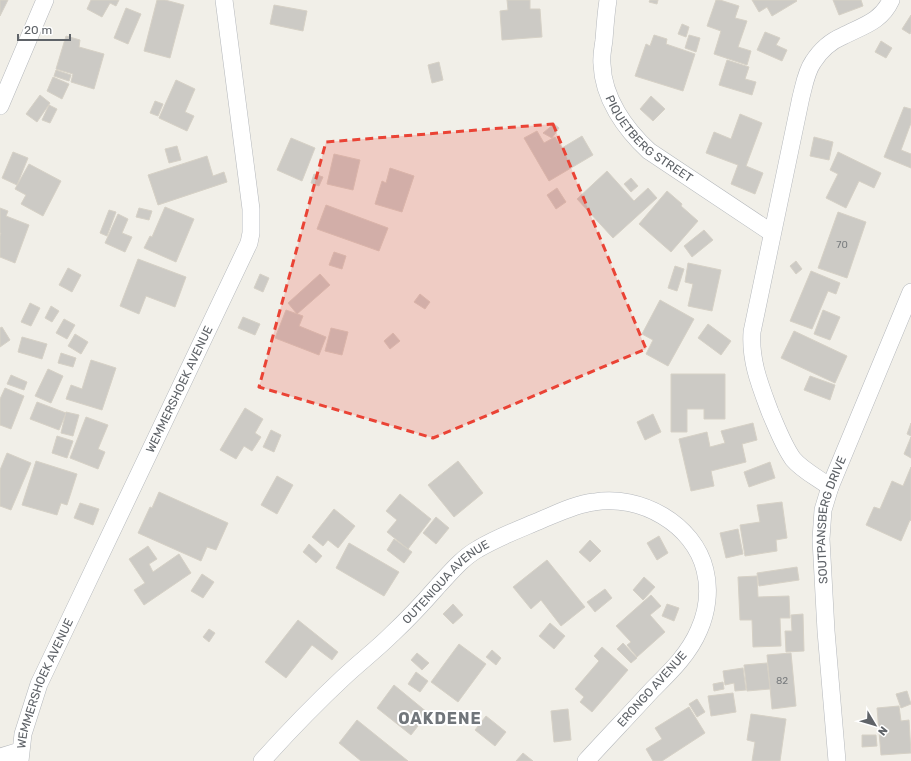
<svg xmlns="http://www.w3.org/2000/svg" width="911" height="761" viewBox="0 0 911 761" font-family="Rubik,sans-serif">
<rect width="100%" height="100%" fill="#f1efe8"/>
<g fill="#cccac5" stroke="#d6d1c6">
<path d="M0 0H8L0 16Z"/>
<path d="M91 0H119L116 6 110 3 102 17 87 9Z"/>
<path d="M157 0H165L184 5 170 58 144 51Z"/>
<path d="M507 0H530V9H540L542 37 502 40 500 11 508 10Z"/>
<path d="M650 0H658L657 4 649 2Z"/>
<path d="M716 0H720L739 6 735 18 747 21 738 47 751 51 747 65 714 54 721 31 707 26Z"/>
<path d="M752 0H796L797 1 772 16 767 7 759 12Z"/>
<path d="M833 0H861L863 6 839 15Z"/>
<path d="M274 5 307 11 303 31 270 24Z"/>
<path d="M126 8 141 14 128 44 114 38Z"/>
<path d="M911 15V32L910 34 902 29Z"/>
<path d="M682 24 689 27 686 37 678 34Z"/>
<path d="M765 32 780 38 776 45 787 50 782 61 757 50Z"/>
<path d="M654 35 667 39 666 44 695 54 683 91 635 76 646 44 650 46Z"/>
<path d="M689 35 700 38 696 52 685 48Z"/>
<path d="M66 36 80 40 79 47 104 54 94 89 71 82 73 74 56 69Z"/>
<path d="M881 41 892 48 886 58 875 52Z"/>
<path d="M727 60 749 67 745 79 756 82 752 95 719 85Z"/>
<path d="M439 62 443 80 432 83 428 65Z"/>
<path d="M56 70 71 75 69 81 54 76Z"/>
<path d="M53 77 69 84 62 99 47 91Z"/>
<path d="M176 80 195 89 185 112 194 116 187 131 159 118Z"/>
<path d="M40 95 50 103 37 122 26 114Z"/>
<path d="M651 96 665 109 653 121 640 109Z"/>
<path d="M155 101 163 104 158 116 150 113Z"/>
<path d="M49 105 57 109 50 123 42 120Z"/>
<path d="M904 107 911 109V123L901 150 911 154V168L884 157Z"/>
<path d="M740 114 762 123 746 166 763 173 755 194 731 184 738 165 706 153 714 132 731 139Z"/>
<path d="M554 124 559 128 552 138 543 133Z"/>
<path d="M537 131 544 143 555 137 562 148 582 136 593 155 549 181 524 138Z"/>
<path d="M814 137 833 142 829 160 810 156Z"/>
<path d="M291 138 315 148 302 181 277 170Z"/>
<path d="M177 146 181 160 169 163 165 149Z"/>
<path d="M13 152 28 158 17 185 2 178Z"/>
<path d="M838 152 881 173 874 188 859 181 846 208 826 198 838 174 830 170Z"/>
<path d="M334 154 360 160 353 190 327 184Z"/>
<path d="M207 156 213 176 224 172 227 182 158 205 148 175Z"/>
<path d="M29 164 61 181 43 216 21 204 26 195 15 189Z"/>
<path d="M390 168 414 176 402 212 375 204 382 181 386 183Z"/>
<path d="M607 171 634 201 648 188 657 198 613 238 577 199Z"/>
<path d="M314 174 323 177 319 186 311 183Z"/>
<path d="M631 178 638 186 631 192 624 184Z"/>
<path d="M557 188 566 202 556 209 547 195Z"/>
<path d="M667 191 682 204 681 206 698 221 671 252 639 224Z"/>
<path d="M326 205 388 228 379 251 317 229Z"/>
<path d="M165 207 194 219 176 262 144 248 150 236 152 237Z"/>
<path d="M0 208 8 211 6 216 29 225 15 263 0 257V236L1 233H0Z"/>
<path d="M139 208 152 211 149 220 136 217Z"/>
<path d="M109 210 116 212 107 236 100 233Z"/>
<path d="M838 212 866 222 847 278 818 268Z"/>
<path d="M118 214 128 219 122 233 132 237 125 252 105 243Z"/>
<path d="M704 230 713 240 692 257 684 246Z"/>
<path d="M334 252 346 256 342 269 329 265Z"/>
<path d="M138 259 186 277 175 307 146 296 139 314 120 306Z"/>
<path d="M796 261 802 269 796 274 790 266Z"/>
<path d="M688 263 721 270 712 311 688 306 693 284 685 282Z"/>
<path d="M675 266 684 269 677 291 668 288Z"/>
<path d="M68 268 81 275 72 292 59 285Z"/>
<path d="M811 271 840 283 836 294 828 291 812 329 790 321Z"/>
<path d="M260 274 269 278 263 292 254 288Z"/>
<path d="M320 274 330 285 297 314 288 303Z"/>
<path d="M420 294 430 302 425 309 414 302Z"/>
<path d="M660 300 694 319 668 366 646 354 653 340 642 334Z"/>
<path d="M30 303 40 308 31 326 21 322Z"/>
<path d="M51 306 59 311 52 322 45 318Z"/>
<path d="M286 310 303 316 299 326 326 337 319 355 275 338Z"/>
<path d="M823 310 840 317 830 340 814 334Z"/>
<path d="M243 317 260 324 255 335 238 328Z"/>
<path d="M64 319 75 325 67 339 56 333Z"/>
<path d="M708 324 731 341 721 355 698 338Z"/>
<path d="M2 327 10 340 0 347V328Z"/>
<path d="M331 328 348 332 342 355 325 351Z"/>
<path d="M794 331 847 356 835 383 781 358Z"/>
<path d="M393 333 400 341 390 349 384 341Z"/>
<path d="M75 334 88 342 81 354 68 346Z"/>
<path d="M22 337 47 344 42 359 18 352Z"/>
<path d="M61 353 76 358 73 367 58 363Z"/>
<path d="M91 360 116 368 102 410 66 399 71 385 82 389Z"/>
<path d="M48 369 63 376 51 403 35 396Z"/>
<path d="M671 374H725V419H704V409H687V432H671Z"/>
<path d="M11 375 27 382 24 390 7 384Z"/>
<path d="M810 376 835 385 830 400 804 390Z"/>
<path d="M5 388 24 396 11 429 0 425V399Z"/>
<path d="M37 402 66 413 59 430 30 419Z"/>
<path d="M245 408 263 419 255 433 261 437 252 451 244 446 236 459 220 450Z"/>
<path d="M66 412 79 415 73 436 61 433Z"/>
<path d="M653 414 661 432 645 440 637 422Z"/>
<path d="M86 417 108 425 98 449 105 452 98 469 70 458Z"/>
<path d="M753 423 757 440 742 444 746 462 711 471 714 486 691 491 679 439 707 432 710 447 725 443 721 431Z"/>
<path d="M911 423V436L907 434Z"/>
<path d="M271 430 281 435 274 452 263 447Z"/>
<path d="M57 436 73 441 67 458 52 453Z"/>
<path d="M911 437V458L904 454Z"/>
<path d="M7 453 31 463 11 510 0 506V470Z"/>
<path d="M36 461 77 474 67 505 61 503 57 515 22 505Z"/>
<path d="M458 461 483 493 454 517 428 485Z"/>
<path d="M770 462 775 478 749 487 744 472Z"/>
<path d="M911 467V521L910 520 901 541 866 525 874 507 880 509 892 481 903 486Z"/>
<path d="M277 476 293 485 277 514 261 505Z"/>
<path d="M159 492 228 523 216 550 207 547 201 561 138 533 150 507 152 508Z"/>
<path d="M400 494 431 519 408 549 387 532 397 520 386 511Z"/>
<path d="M782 502 787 538 776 540 777 551 745 556 740 525 760 522 757 505Z"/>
<path d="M80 503 99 509 93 525 74 518Z"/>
<path d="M334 509 355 526 338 548 328 540 323 546 312 537Z"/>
<path d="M436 517 449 528 436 544 423 533Z"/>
<path d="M738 529 743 554 726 558 720 533Z"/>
<path d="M659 536 668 553 657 560 647 543Z"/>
<path d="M394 539 412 552 404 563 387 550Z"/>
<path d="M590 540 601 551 590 562 579 552Z"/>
<path d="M349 543 399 572 384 596 336 568Z"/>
<path d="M309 544 322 556 316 563 303 552Z"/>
<path d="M148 546 157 559 149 564 153 572 179 554 191 573 144 605 134 590 145 583 129 559Z"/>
<path d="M547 560 585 607 561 626 541 600 531 609 513 587Z"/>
<path d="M797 567 799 580 759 586 757 573Z"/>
<path d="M202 574 214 582 203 598 191 591Z"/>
<path d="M757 576 758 597 789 596 790 618H780L781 646 753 647 752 620H740L738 577Z"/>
<path d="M644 577 655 587 643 600 633 590Z"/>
<path d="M605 589 612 598 595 612 587 602Z"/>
<path d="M651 595 661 606 650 615 665 632 637 657 627 645 631 642 616 626Z"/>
<path d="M453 604 463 615 453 624 443 614Z"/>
<path d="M667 604 679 608 674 621 662 616Z"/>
<path d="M803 614 804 651 786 652 785 631H792L791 615Z"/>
<path d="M298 620 338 652 332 660 312 645 286 678 265 662Z"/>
<path d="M550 623 565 636 554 649 539 636Z"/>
<path d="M209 629 215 633 209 642 203 637Z"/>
<path d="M623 643 637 658 631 663 617 649Z"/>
<path d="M459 644 486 664 458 702 431 682Z"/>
<path d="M602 647 628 670 592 712 580 702 584 697 575 689 599 661 594 656Z"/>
<path d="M492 650 501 658 496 665 486 657Z"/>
<path d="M417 653 429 663 422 670 411 660Z"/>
<path d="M791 653 796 706 772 709 767 655Z"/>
<path d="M767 663 770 689 747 691 744 665Z"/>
<path d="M743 668 746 690 735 691 734 683 725 685 723 671Z"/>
<path d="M416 672 428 681 420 692 408 684Z"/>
<path d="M723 682 724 689 714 691 713 684Z"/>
<path d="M394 685 428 713 411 735 377 708Z"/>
<path d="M907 691 911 704 901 708 896 694Z"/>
<path d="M733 693 736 712 711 716 708 696Z"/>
<path d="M697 699 705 712 697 717 689 704Z"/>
<path d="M899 706 901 721 909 720 911 753 881 755 877 708Z"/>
<path d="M689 707 705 733 662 761H653L646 749 662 739 655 728Z"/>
<path d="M568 709 571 740 554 742 551 711Z"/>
<path d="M751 714 786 719 780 761H752L755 742 747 740Z"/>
<path d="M486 716 506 732 495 746 475 730Z"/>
<path d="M357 720 408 761H361L339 743Z"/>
<path d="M862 735H876L877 746 862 747Z"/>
<path d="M523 753 533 761H516Z"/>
</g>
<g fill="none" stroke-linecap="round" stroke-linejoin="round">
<defs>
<g id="street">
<path id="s1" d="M608 0C606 13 605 26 604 40 603 48 601 56 602 64 603 98 625 129 649 151L772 233"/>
<path d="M0 106 45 0"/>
<path d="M830 487C818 478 802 470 793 459 783 445 777 428 770 412 760 385 750 361 752 332L801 97C804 86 806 72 813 62 820 51 831 41 843 36 862 26 881 22 891 0"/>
<path d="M0 757 20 751"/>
<path id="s2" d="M20 761 23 734 39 684 249 243 251 233V209L224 0"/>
<path id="s3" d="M262 761C288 732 315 704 344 677 360 662 377 649 392 634 408 619 423 603 437 587 450 573 462 558 478 549 498 537 520 529 541 520 558 513 576 504 594 502 640 494 694 524 705 570 710 590 707 612 699 630 689 654 670 672 652 690 630 714 608 737 586 761"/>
<path id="s4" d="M837 761 826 631 821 539 823 510 830 487 911 292"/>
</g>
</defs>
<use href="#street" stroke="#b5b8bc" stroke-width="18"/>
<use href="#street" stroke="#fff" stroke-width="17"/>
</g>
<path fill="#ea4335" fill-opacity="0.2" stroke="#ea4335" stroke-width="3" stroke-dasharray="8 5" stroke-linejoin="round" d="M553 124 646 349 433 438 259 387 326 142Z"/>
<g text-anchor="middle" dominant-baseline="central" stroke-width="4" stroke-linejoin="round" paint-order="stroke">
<g font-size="10" fill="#7a7d7f">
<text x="842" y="245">70</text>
<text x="782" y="681">82</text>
</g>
<g font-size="12" fill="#5f6368" stroke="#fff">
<text stroke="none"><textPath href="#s1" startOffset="157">PIQUETBERG STREET</textPath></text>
<text stroke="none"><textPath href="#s2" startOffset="406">WEMMERSHOEK AVENUE</textPath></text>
<text stroke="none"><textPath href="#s4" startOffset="243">SOUTPANSBERG DRIVE</textPath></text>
<text stroke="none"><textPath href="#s3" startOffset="257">OUTENIQUA AVENUE</textPath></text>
<text stroke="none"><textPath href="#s2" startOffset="82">WEMMERSHOEK AVENUE</textPath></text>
<text transform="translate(652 689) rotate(-48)">ERONGO AVENUE</text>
</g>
<g font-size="16" font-weight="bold" letter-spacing="1" fill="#70757a" stroke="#fff">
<text x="440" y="718">OAKDENE</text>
</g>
</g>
<g transform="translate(875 725) rotate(128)" stroke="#ffffff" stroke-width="3" paint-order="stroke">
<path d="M0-3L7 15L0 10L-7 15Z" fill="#5f6368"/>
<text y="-6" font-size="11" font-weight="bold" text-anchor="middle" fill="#5f6368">N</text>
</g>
<path d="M18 34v6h52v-6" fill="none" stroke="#5f6368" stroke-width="2"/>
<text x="24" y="34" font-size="12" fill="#5f6368" stroke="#ffffff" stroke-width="3" paint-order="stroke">20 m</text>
</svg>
